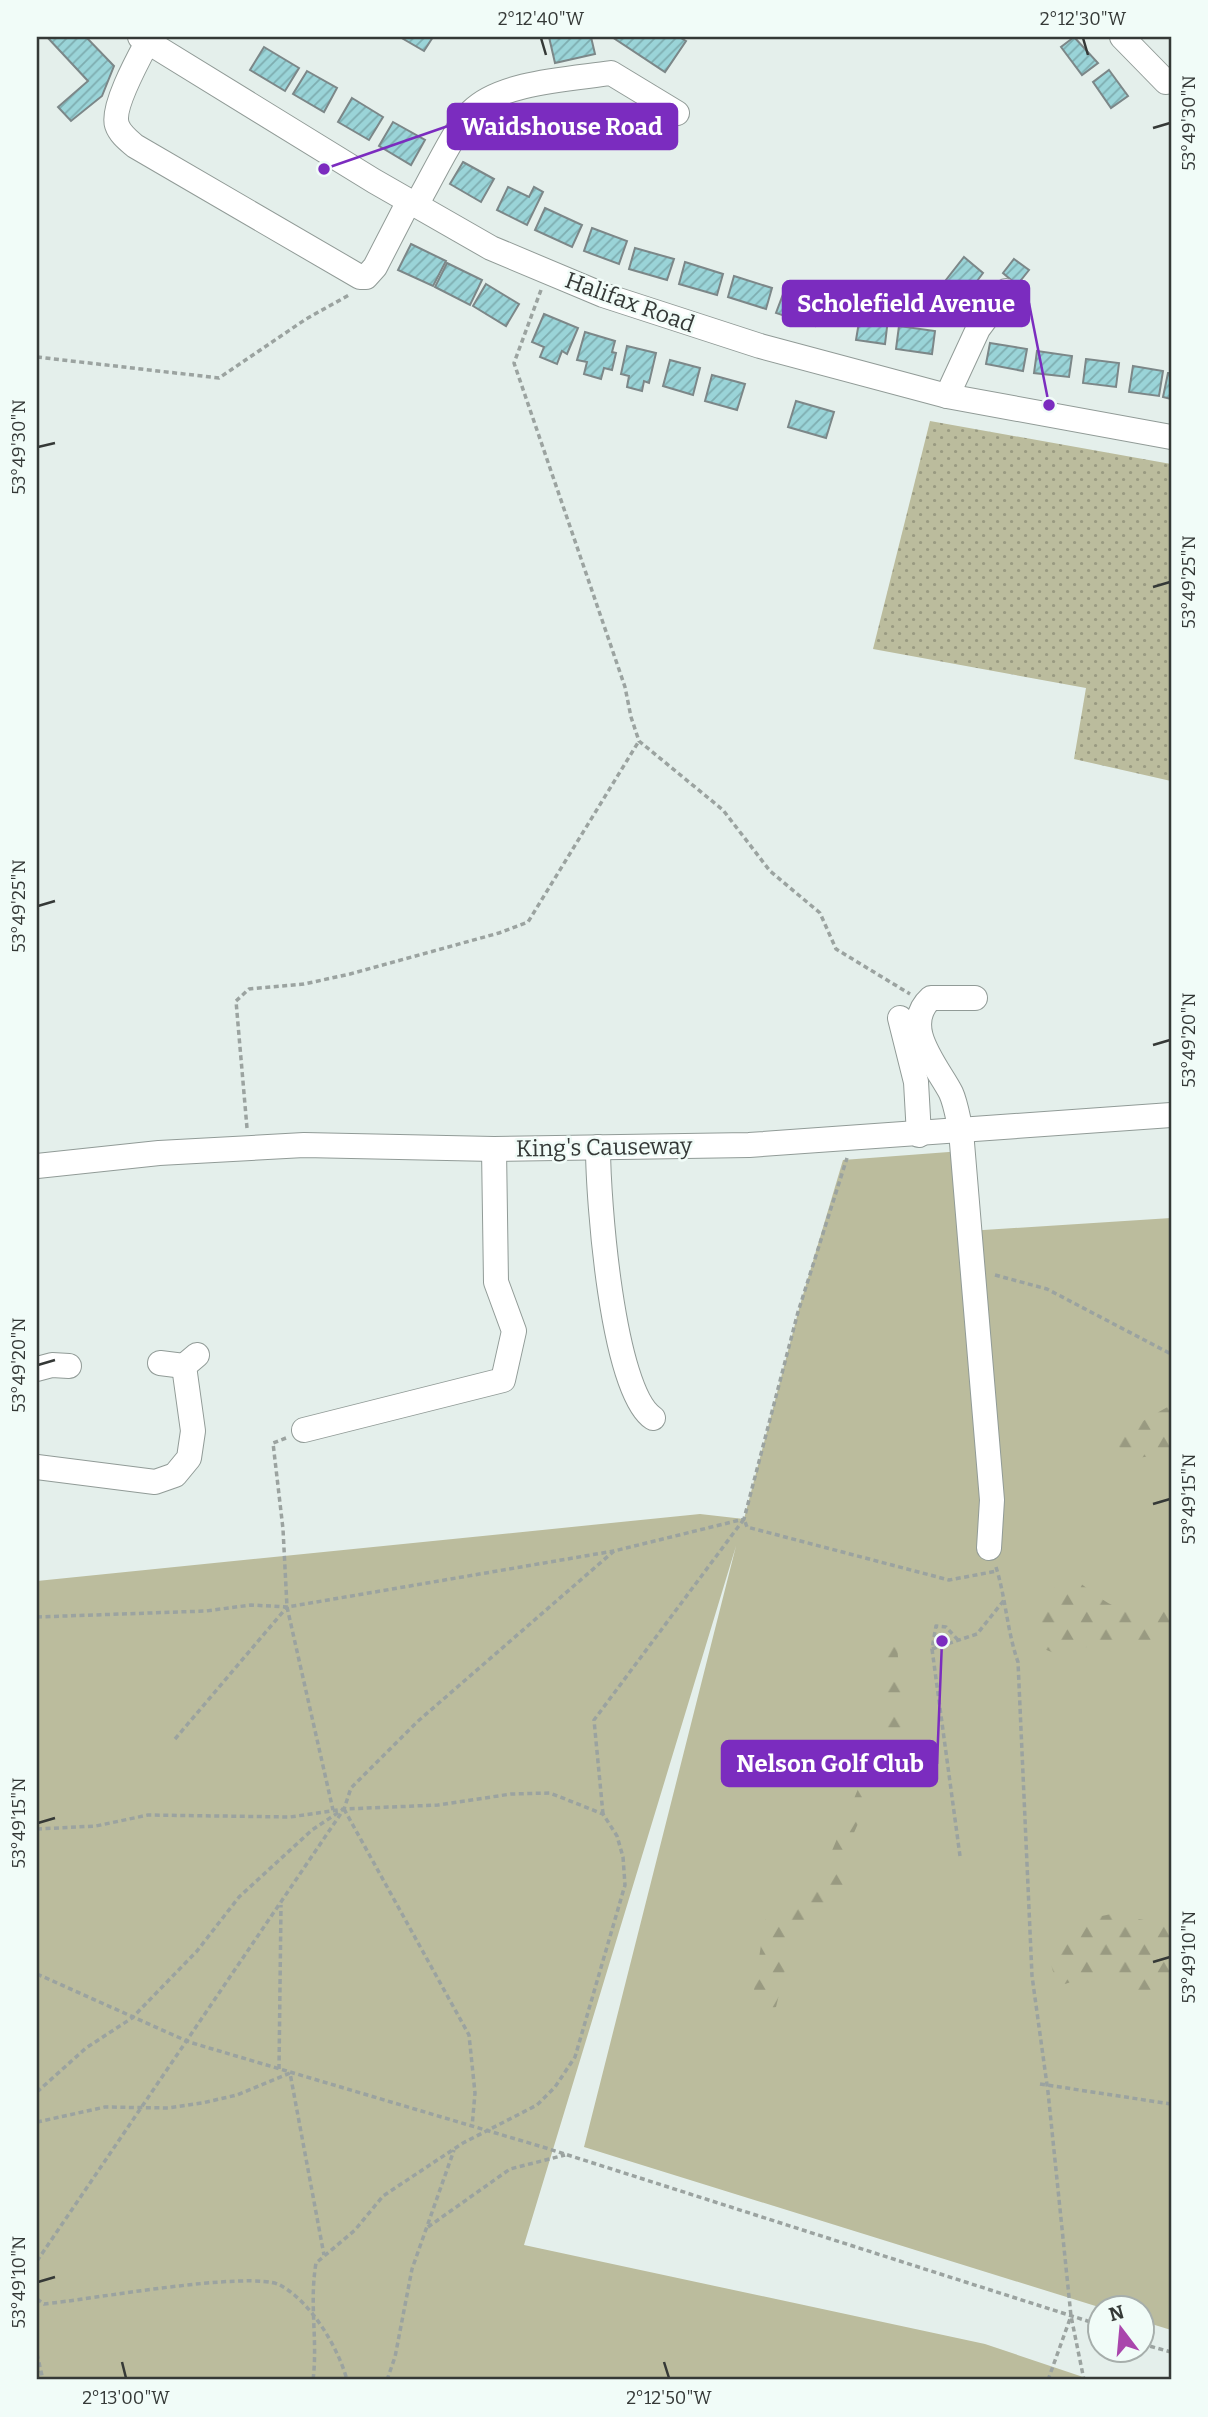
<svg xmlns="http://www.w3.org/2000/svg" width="1208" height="2417" viewBox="0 0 1208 2417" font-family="Bitter,serif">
<defs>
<pattern id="forest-firs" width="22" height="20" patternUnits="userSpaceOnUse" patternTransform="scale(1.75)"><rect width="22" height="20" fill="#bbbc9d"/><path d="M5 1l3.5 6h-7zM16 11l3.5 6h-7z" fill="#999a81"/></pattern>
<pattern id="garden-dots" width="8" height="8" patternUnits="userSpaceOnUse" patternTransform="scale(1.75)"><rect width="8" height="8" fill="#bbbc9d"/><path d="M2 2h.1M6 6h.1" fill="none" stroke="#999a81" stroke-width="1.8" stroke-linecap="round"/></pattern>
<pattern id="building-hatch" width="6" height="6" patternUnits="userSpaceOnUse" patternTransform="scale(1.75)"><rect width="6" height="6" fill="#9ad4d8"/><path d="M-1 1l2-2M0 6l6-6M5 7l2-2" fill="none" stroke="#7eadb0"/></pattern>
</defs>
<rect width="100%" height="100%" fill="#e4efeb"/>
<path fill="#bbbc9d" d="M962 1151 968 1231 1171 1218V2330L1142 2321V2308H1102L584 2147 736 1546 524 2245 985 2344 1092 2380H37V1581L700 1514 744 1519 800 1305 843 1160Z"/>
<g fill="url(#forest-firs)">
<path d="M1171 1405V1453L1131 1459 1122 1454 1118 1444 1120 1434Z"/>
<path d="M1080 1583C1116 1610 1129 1622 1171 1596V1644L1109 1643 1054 1653 1044 1649C1037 1633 1040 1595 1057 1586 1064 1582 1072 1584 1080 1583Z"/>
<path d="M883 1644H897L903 1722 849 1844V1894L826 1913 805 1919 787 1962 776 2007 767 2012H756L752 2002 765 1920 820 1879 883 1730Z"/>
<path d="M1111 1914 1171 1925V1992L1139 1998C1108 1969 1104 1971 1065 1984 1040 1970 1053 1938 1073 1924 1083 1918 1100 1917 1111 1914Z"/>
</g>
<path fill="url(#garden-dots)" d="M930 421 1171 464V781L1074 759 1086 688 873 649Z"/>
<g fill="url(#building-hatch)" stroke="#7c8788" stroke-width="2">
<path d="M47 37H86L114 66 102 96 71 121 58 107 88 81Z"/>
<path d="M400 37H433L424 51Z"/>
<path d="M549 37H591L595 54 555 63Z"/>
<path d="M612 37H679L686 41 665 72Z"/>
<path d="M1074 37 1098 63 1082 75 1061 47Z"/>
<path d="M264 47 299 68 285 91 250 70Z"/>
<path d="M1109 70 1128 96 1111 108 1093 82Z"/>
<path d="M307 71 337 88 324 112 293 94Z"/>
<path d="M352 98 383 117 369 140 338 122Z"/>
<path d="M393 122 425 140 411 165 379 146Z"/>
<path d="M463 162 494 179 481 202 450 184Z"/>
<path d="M508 187 529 197 534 187 543 192 527 225 497 210Z"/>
<path d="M545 208 582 225 572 247 535 230Z"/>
<path d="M592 228 627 241 619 264 584 251Z"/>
<path d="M411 244 446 261 433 286 398 270Z"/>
<path d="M635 248 674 259 667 280 629 269Z"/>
<path d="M964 257 983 273 962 301 942 285Z"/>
<path d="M1014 259 1029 270 1017 285 1003 273Z"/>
<path d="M685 262 723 274 717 295 679 284Z"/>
<path d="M447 263 482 280 470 305 435 287Z"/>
<path d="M734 276 772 288 766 309 728 297Z"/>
<path d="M486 284 519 304 506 326 473 306Z"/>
<path d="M785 289 823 302 815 326 776 313Z"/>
<path d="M544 314 578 328 567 354 562 351 557 364 540 357 544 347 532 342Z"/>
<path d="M860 316 888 319 885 344 856 340Z"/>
<path d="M899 326 935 331 932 354 896 349Z"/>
<path d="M585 332 615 341 612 352 616 353 612 370 604 368 601 379 584 374 587 362 577 360Z"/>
<path d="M990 343 1027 349 1023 371 986 364Z"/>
<path d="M627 346 656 353 649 383 644 381 642 391 627 387 629 376 621 374Z"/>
<path d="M1037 351 1072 356 1069 377 1034 373Z"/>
<path d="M1086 359 1119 363 1116 387 1083 383Z"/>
<path d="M670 360 700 368 693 395 663 386Z"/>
<path d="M1133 366 1163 371 1159 396 1129 392Z"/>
<path d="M1168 373H1171V399L1163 397Z"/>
<path d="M712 375 745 384 737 410 705 401Z"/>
<path d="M796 401 834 412 826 438 788 427Z"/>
</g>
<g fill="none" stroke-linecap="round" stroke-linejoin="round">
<defs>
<g id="minor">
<path d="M140 37 374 181 491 248 603 295 760 346 947 396 1171 437"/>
<path d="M150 37C141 54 111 107 117 125 120 134 128 140 135 146L360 277H366L375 267 409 201"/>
<path d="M1122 37 1166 82"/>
<path d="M416 205C430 182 455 128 472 111 501 82 571 79 611 73L677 113"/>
<path d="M947 396 978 329 1006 291"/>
<path d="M975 998H931C900 1026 937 1066 951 1093 956 1104 958 1119 961 1131L992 1500 989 1548"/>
<path d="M900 1018 916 1082 919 1135"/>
<path d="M598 1147C598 1198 612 1391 653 1418"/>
<path d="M37 1166 159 1153 304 1145 494 1149 749 1145 1171 1115"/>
<path d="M160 1363 184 1366 197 1355"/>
<path d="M37 1369 52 1365 69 1366"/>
<path d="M304 1430 503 1380 514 1331 496 1282 494 1149"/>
<path d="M37 1467 155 1482 175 1475 189 1458 193 1431 184 1366"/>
</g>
</defs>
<use href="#minor" stroke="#919b97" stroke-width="26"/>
<g stroke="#9ba3a0" stroke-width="3.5" stroke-dasharray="5 3.5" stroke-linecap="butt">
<path d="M541 290 514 363 625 687 631 717 639 741 723 810 770 871 820 913 836 949 910 994"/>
<path d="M37 357 219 378 306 319 349 295"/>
<path d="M247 1128 236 1001 249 989 304 984 350 974 499 933 528 922 639 741"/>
<path d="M995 1275 1047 1289 1171 1354"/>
<path d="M286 1438 273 1443 283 1529 287 1607 333 1810"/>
<path d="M996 1567C1006 1599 1007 1631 1018 1662L1032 1976 1048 2092 1071 2316 1084 2380"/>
<path d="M37 1617 206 1611 251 1605 287 1607 614 1551"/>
<path d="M958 1640 946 1627 936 1626 932 1649 977 1634 1005 1599"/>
<path d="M932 1649 960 1856"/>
<path d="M175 1739 287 1607"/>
<path d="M344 1809 469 2035 475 2093 472 2127"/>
<path d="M603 1814 594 1720 744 1519 747 1527 949 1580 997 1571"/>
<path d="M37 1829 96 1826 148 1815 290 1817 344 1809 438 1805 511 1794 550 1793 603 1814 617 1836 623 1857 625 1885 575 2057 555 2087 537 2105 463 2143 383 2196 355 2230 316 2263C309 2305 318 2340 313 2380"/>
<path d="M37 1974 189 2042 546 2148 1100 2325"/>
<path d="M279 2069 281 1905"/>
<path d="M1040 2084 1171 2104"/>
<path d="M37 2092 86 2048 132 2018 197 1951 239 1897 312 1830 342 1810"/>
<path d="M37 2122 105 2107 168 2108 202 2103 237 2095 290 2073 324 2255"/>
<path d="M428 2227 510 2169 565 2155"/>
<path d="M37 2261 344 1809 351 1788 417 1722 614 1551 744 1519 798 1312 847 1158"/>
<path d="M37 2299 44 2304C87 2300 250 2270 280 2285 311 2302 338 2347 347 2380"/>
<path d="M1142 2344 1171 2352"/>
<path d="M37 2354 43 2380"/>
<path d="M387 2380 395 2357 412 2269 454 2150"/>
<path d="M1048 2380 1071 2316"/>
</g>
<use href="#minor" stroke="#fff" stroke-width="24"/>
</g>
<path fill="none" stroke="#353937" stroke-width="2.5" d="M541 38 546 55M1083 38 1088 55M1153 128 1170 123M38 447 55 443M1153 587 1170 582M38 906 55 901M1153 1045 1170 1040M38 1365 55 1360M1153 1504 1170 1499M38 1823 55 1818M1153 1962 1170 1957M38 2282 55 2277M122 2362 126 2378M664 2362 669 2378"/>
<g text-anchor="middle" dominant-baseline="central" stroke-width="5" stroke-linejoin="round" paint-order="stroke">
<g font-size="23" fill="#353937" stroke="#f1fcf8">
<text transform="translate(630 302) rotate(20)">Halifax Road</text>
<text transform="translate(604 1147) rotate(-1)">King's Causeway</text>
</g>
</g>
<path fill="none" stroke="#7b2cbf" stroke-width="2.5" d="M324 169L448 126M1049 405L1029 303M942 1641L937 1764"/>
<g fill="#7b2cbf" stroke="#f1fcf8" stroke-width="2.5">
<circle cx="324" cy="169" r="7"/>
<circle cx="1049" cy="405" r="7"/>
<circle cx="942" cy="1641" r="7"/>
</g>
<g fill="#7b2cbf" stroke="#7b2cbf" stroke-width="2.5">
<rect x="448" y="104" width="229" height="45" rx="7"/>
<rect x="783" y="281" width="246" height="45" rx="7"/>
<rect x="722" y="1741" width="215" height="45" rx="7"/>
</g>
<g font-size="24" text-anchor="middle" font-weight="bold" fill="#fff">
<text x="562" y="135">Waidshouse Road</text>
<text x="906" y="312">Scholefield Avenue</text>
<text x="830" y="1772">Nelson Golf Club</text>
</g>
<rect width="1208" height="2417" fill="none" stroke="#f1fcf8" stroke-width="77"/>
<g transform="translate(1121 2329) rotate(344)"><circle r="33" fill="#f1fcf8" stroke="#a6aeab" stroke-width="2"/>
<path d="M0-5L12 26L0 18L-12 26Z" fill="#a946ac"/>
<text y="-10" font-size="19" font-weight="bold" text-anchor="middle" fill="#353937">N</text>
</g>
<rect x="38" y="38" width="1132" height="2340" fill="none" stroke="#353937" stroke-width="2.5"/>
<g font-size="18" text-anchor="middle" fill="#353937">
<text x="541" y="25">2°12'40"W</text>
<text x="1083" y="25">2°12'30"W</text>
<text transform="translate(1189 123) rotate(-90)" y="6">53°49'30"N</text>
<text transform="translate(19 447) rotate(-90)" y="6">53°49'30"N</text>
<text transform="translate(1189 582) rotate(-90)" y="6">53°49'25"N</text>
<text transform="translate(19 906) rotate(-90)" y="6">53°49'25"N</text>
<text transform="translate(1189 1040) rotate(-90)" y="6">53°49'20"N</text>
<text transform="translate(19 1365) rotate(-90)" y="6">53°49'20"N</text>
<text transform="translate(1189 1499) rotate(-90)" y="6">53°49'15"N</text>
<text transform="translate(19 1823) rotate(-90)" y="6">53°49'15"N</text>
<text transform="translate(1189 1957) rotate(-90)" y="6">53°49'10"N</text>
<text transform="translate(19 2282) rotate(-90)" y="6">53°49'10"N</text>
<text x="126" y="2404">2°13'00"W</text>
<text x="669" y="2404">2°12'50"W</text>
</g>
</svg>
